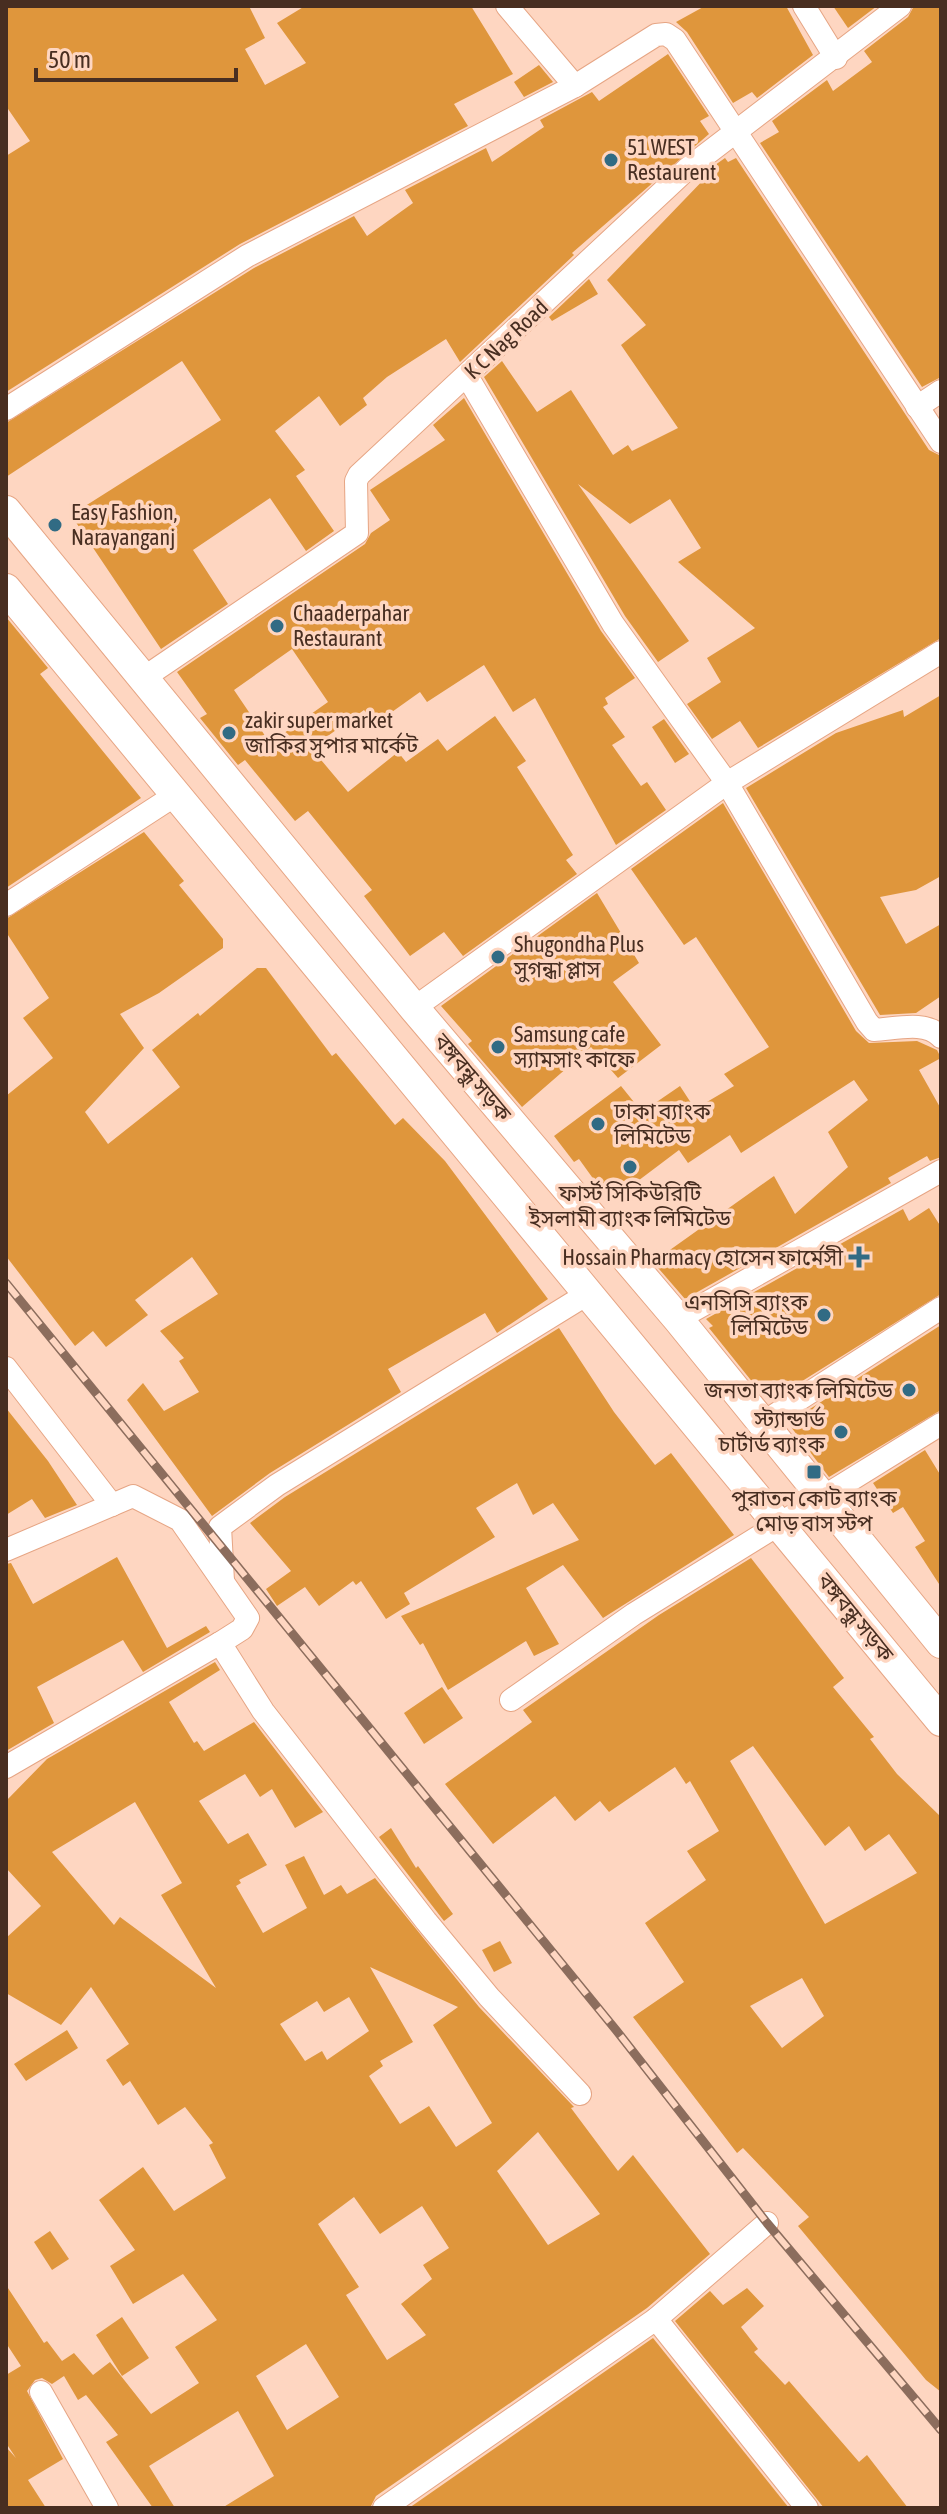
<svg xmlns="http://www.w3.org/2000/svg" width="947" height="2514" viewBox="0 0 947 2514" font-family="'Asap Condensed','Noto Sans Bengali',sans-serif">
<rect width="100%" height="100%" fill="#fed6c1"/>
<g fill="#df963c" fill-rule="evenodd">
<path d="M6 6H249L265 38 245 49 265 85 306 63 277 23 305 6H471L513 74 454 104 468 126 240 244 6 392V156L30 141 6 106Z"/>
<path d="M705 6H786L813 55 757 98 752 92 733 103 687 32 676 22Z"/>
<path d="M833 6H877L848 28Z"/>
<path d="M914 6H941V377L922 387 760 143 779 132 772 121 827 80 833 91 872 62 864 51 908 17Z"/>
<path d="M668 54 709 116 700 121 709 134 572 253 574 255 460 362 446 339 387 377 363 398 367 405 340 426 319 396 275 431 305 470 296 476 334 531 306 551 270 498 193 550 228 604 161 649 71 515 221 420 182 361 6 477V423L254 268 354 216 367 236 413 203 405 190 486 148 492 162 544 127 540 120 592 92 599 101Z"/>
<path d="M539 65 553 82 524 97 514 82Z"/>
<path d="M725 158 728 162 736 158 929 450 941 456V638L758 748 740 721 712 739 687 704 721 682 707 658 755 628 678 562 701 548 670 499 630 524 578 484 689 641 658 662 625 616 484 377 502 361 537 412 571 390 613 455 628 445 632 451 678 428 621 345 646 325 607 280 710 173 708 170Z"/>
<path d="M589 279 598 294 552 321 549 317Z"/>
<path d="M464 398 601 631 635 678 605 698 608 704 603 707 625 737 612 745 641 786 647 782 666 810 616 845 535 698 513 712 484 665 427 702 420 692 375 724 364 710 311 748 348 792 398 752 406 762 438 739 447 751 495 716 526 761 517 767 573 855 566 860 577 874 463 956 444 932 410 956 364 896 372 890 308 811 295 821 245 760 238 765 200 718 207 714 177 672 365 544 371 533 390 520 370 490 445 440 433 425ZM292 649 328 702 270 743 234 690Z"/>
<path d="M6 617 48 668 40 674 141 798 6 888Z"/>
<path d="M941 695V876L916 890 880 897 906 944 941 924V996L916 1013 880 1015 746 788 836 733 903 710 904 717Z"/>
<path d="M664 719 689 754 675 763 652 727Z"/>
<path d="M723 803 856 1031 869 1043 917 1041 937 1050 941 1058 919 1070 941 1109V1157L930 1161 927 1156 888 1178 891 1183 685 1299 653 1262 774 1176 795 1214 848 1167 828 1132 868 1100 854 1080 741 1153 730 1135 688 1163 679 1150 610 1202 579 1159 574 1162 554 1136 621 1086 642 1112 680 1086 695 1109 734 1086 724 1074 769 1047 696 937 684 945 631 869Z"/>
<path d="M144 832 184 881 179 885 223 939V948L159 993 120 1014 144 1048 85 1112 108 1144 180 1087 152 1050 198 1013 200 1016 257 968H266L332 1056 336 1053 395 1125 403 1118 445 1161 548 1299 497 1333 485 1313 388 1369 401 1392 270 1473 212 1516 127 1400 143 1383 164 1411 199 1392 179 1361 184 1358 160 1331 218 1294 192 1257 135 1300 148 1315 106 1347 93 1331 75 1346 6 1256V1096L53 1058 23 1018 49 998 6 932V919Z"/>
<path d="M597 893 639 963 613 982 661 1045 618 1078 591 1047 522 1107 468 1044 472 1041 441 1006Z"/>
<path d="M929 1208 941 1227V1294L772 1400 767 1391 762 1394 709 1328 713 1326 706 1319 903 1209 909 1221Z"/>
<path d="M941 1325V1410L829 1477 788 1423Z"/>
<path d="M559 1328 614 1412 655 1465 671 1453 734 1535 603 1618 563 1565 526 1588 559 1644 534 1656 526 1641 448 1690 423 1643 420 1645 401 1616 579 1540 553 1503 533 1515 517 1483 476 1508 495 1537 404 1593 410 1604 386 1619 361 1581 356 1585 353 1581 319 1606 305 1587 277 1606 266 1589 291 1571 250 1523 285 1497Z"/>
<path d="M6 1408 48 1461 77 1505 45 1518 32 1499 6 1515Z"/>
<path d="M925 1450 941 1476V1587L915 1547 925 1541 903 1507 893 1513 873 1483Z"/>
<path d="M117 1557 167 1648 206 1626 210 1632 143 1672 123 1640 37 1687 54 1723 6 1751V1564L11 1563 33 1604Z"/>
<path d="M751 1558 844 1678 833 1687 874 1737 870 1739 897 1774 941 1817V2392L926 2380 798 2226 809 2217 743 2148 737 2153 633 2017 684 1982 645 1923 706 1880 687 1851 719 1831 690 1781 686 1784 675 1767 609 1812 600 1801 575 1821 555 1796 493 1844 445 1784 532 1722 523 1710 659 1615ZM753 1746 825 1846 849 1826 865 1851 889 1834 917 1873 825 1924 730 1761ZM802 1978 824 2016 782 2048 750 2006Z"/>
<path d="M215 1662 220 1670 169 1702 194 1743 197 1741 204 1751 254 1722 323 1812 295 1828 272 1789 260 1797 245 1774 199 1801 228 1844 248 1833 267 1865 239 1880 241 1883 236 1886 263 1933 307 1908 285 1865 304 1856 324 1895 341 1885 347 1894 375 1878 479 2007 574 2107 571 2108 618 2171 633 2155 710 2254 647 2308 376 2496 370 2508H222L274 2476 238 2411 149 2466 175 2508H153L106 2442 118 2435 86 2395 78 2400 64 2376 52 2384 42 2378 35 2380 27 2391 63 2459 28 2480 46 2508H6V2447L16 2458 6 2443V2375L21 2366 6 2343V2285L44 2343 47 2341 62 2361 74 2353 93 2375 110 2362 151 2414 199 2383 175 2347 217 2320 183 2274 133 2304 110 2266 135 2250 99 2200 143 2167 174 2211 226 2178 209 2145 213 2143 185 2107 158 2125 130 2081 123 2086 106 2060 129 2044 91 1987 61 2025 6 1993V1938L41 1906 6 1868V1801L47 1759ZM135 1802 182 1883 161 1895 216 1988 120 1917 114 1925 52 1852ZM370 1967 458 2007 433 2025 492 2123 456 2147 429 2106 400 2124 369 2076 383 2066 380 2061 413 2042ZM349 1997 369 2031 327 2060 322 2051 305 2061 280 2024 317 2001 324 2012ZM538 2132 600 2214 548 2245 497 2171ZM354 2197 380 2234 422 2206 449 2248 423 2265 432 2279 401 2304 426 2335 387 2360 346 2295 359 2287 318 2224ZM306 2344 339 2397 287 2430 256 2376Z"/>
<path d="M442 1687 463 1718 424 1744 404 1713Z"/>
<path d="M391 1828 416 1868 418 1866 453 1914 444 1921 379 1837Z"/>
<path d="M500 1941 512 1963 494 1972 482 1950Z"/>
<path d="M67 2030 78 2048 26 2081 14 2064Z"/>
<path d="M50 2231 69 2259 52 2270 34 2242Z"/>
<path d="M747 2288 764 2306 741 2327 758 2349 754 2352 785 2385 789 2381 859 2462 867 2455 908 2508H824L675 2321 710 2291 723 2305Z"/>
<path d="M122 2317 149 2358 122 2376 96 2335Z"/>
<path d="M653 2338 789 2508H409Z"/>
</g>
<g fill="none" stroke-linecap="round" stroke-linejoin="round">
<defs>
<g id="street">
<path d="M507 6 575 86"/>
<path d="M804 6 836 58"/>
<path d="M467 376 613 624 727 783 867 1022 874 1030C895 1029 926 1020 941 1037"/>
<path d="M917 407 941 391"/>
<path d="M6 409 247 256 575 86 656 35 666 34 675 40 941 442"/>
<path d="M145 677 357 533 356 481 359 475 687 169 900 6"/>
<path d="M6 905 177 794"/>
<path d="M414 1008 727 783 941 652"/>
<path d="M678 1319 941 1171"/>
<path d="M6 1368 112 1505"/>
<path d="M764 1422 941 1308"/>
<path d="M6 1550 133 1496 180 1520 248 1618 242 1629 220 1643 6 1767"/>
<path d="M223 1581 220 1527 277 1485 589 1293"/>
<path d="M220 1643 263 1711 426 1921 489 1997 580 2094"/>
<path d="M511 1700 634 1614 941 1424"/>
<path d="M656 2319 807 2508"/>
<path d="M41 2392 107 2508"/>
<path d="M384 2508 656 2319 767 2223"/>
</g>
<g id="secondary">
<path d="M6 511 414 1008 678 1319 941 1643"/>
<path d="M6 589 941 1721"/>
</g>
</defs>
<use href="#street" stroke="#e6a584" stroke-width="24"/>
<use href="#secondary" stroke="#e6a584" stroke-width="32"/>
<use href="#street" stroke="#fff" stroke-width="22"/>
<use href="#secondary" stroke="#fff" stroke-width="30"/>
<defs>
<path id="rail" d="M6 1283 616 2030 767 2223 941 2430"/>
</defs>
<use href="#rail" stroke="#8c6d5d" stroke-width="9"/>
<use href="#rail" stroke="#fed6c1" stroke-width="6" stroke-dasharray="18" stroke-linecap="butt"/>
</g>
<g fill="#316b84" stroke="#fed6c1" stroke-width="3">
<circle cx="611" cy="160" r="8"/>
<circle cx="55" cy="525" r="8"/>
<circle cx="277" cy="626" r="8"/>
<circle cx="229" cy="733" r="8"/>
<circle cx="498" cy="957" r="8"/>
<circle cx="498" cy="1047" r="8"/>
<circle cx="598" cy="1124" r="8"/>
<circle cx="630" cy="1167" r="8"/>
<path d="M855 1245h8v8h8v8h-8v8h-8v-8h-8v-8h8z"/>
<circle cx="824" cy="1315" r="8"/>
<circle cx="909" cy="1390" r="8"/>
<circle cx="841" cy="1432" r="8"/>
<rect x="806" y="1464" width="16" height="16" rx="4"/>
</g>
<g text-anchor="middle" dominant-baseline="central" stroke-width="7" stroke-linejoin="round" paint-order="stroke">
<g font-size="22" fill="#482e21" stroke="#fed6c1" text-anchor="start">
<text x="627" y="147">51 WEST<tspan x="627" dy="25">Restaurent</tspan></text>
<text x="71" y="512">Easy Fashion,<tspan x="71" dy="25">Narayanganj</tspan></text>
<text x="293" y="613">Chaaderpahar<tspan x="293" dy="25">Restaurant</tspan></text>
<text x="245" y="720">zakir super market<tspan x="245" dy="25">জাকির সুপার মার্কেট</tspan></text>
<text x="514" y="944">Shugondha Plus<tspan x="514" dy="25">সুগন্ধা প্লাস</tspan></text>
<text x="514" y="1034">Samsung cafe<tspan x="514" dy="25">স্যামসাং কাফে</tspan></text>
<text x="614" y="1111">ঢাকা ব্যাংক<tspan x="614" dy="25">লিমিটেড</tspan></text>
<text x="630" y="1193" text-anchor="middle">ফার্স্ট সিকিউরিটি<tspan x="630" dy="25">ইসলামী ব্যাংক লিমিটেড</tspan></text>
<text x="843" y="1257" text-anchor="end">Hossain Pharmacy হোসেন ফার্মেসী</text>
<text x="808" y="1302" text-anchor="end">এনসিসি ব্যাংক<tspan x="808" dy="25">লিমিটেড</tspan></text>
<text x="893" y="1390" text-anchor="end">জনতা ব্যাংক লিমিটেড</text>
<text x="825" y="1419" text-anchor="end">স্ট্যান্ডার্ড<tspan x="825" dy="25">চার্টার্ড ব্যাংক</tspan></text>
<text x="814" y="1498" text-anchor="middle">পুরাতন কোট ব্যাংক<tspan x="814" dy="25">মোড় বাস স্টপ</tspan></text>
</g>
<g font-size="22" fill="#482e21" stroke="#fed6c1">
<text transform="translate(506 339) rotate(-43)">K C Nag Road</text>
<text transform="translate(473 1077) rotate(50)">বঙ্গবন্ধু সড়ক</text>
<text transform="translate(856 1617) rotate(51)">বঙ্গবন্ধু সড়ক</text>
</g>
</g>
<rect width="947" height="2514" fill="none" stroke="#482e21" stroke-width="16"/>
<path d="M36 68v12h200v-12" fill="none" stroke="#482e21" stroke-width="4"/>
<text x="48" y="68" font-size="24" fill="#482e21" stroke="#fed6c1" stroke-width="6" paint-order="stroke">50 m</text>
</svg>
